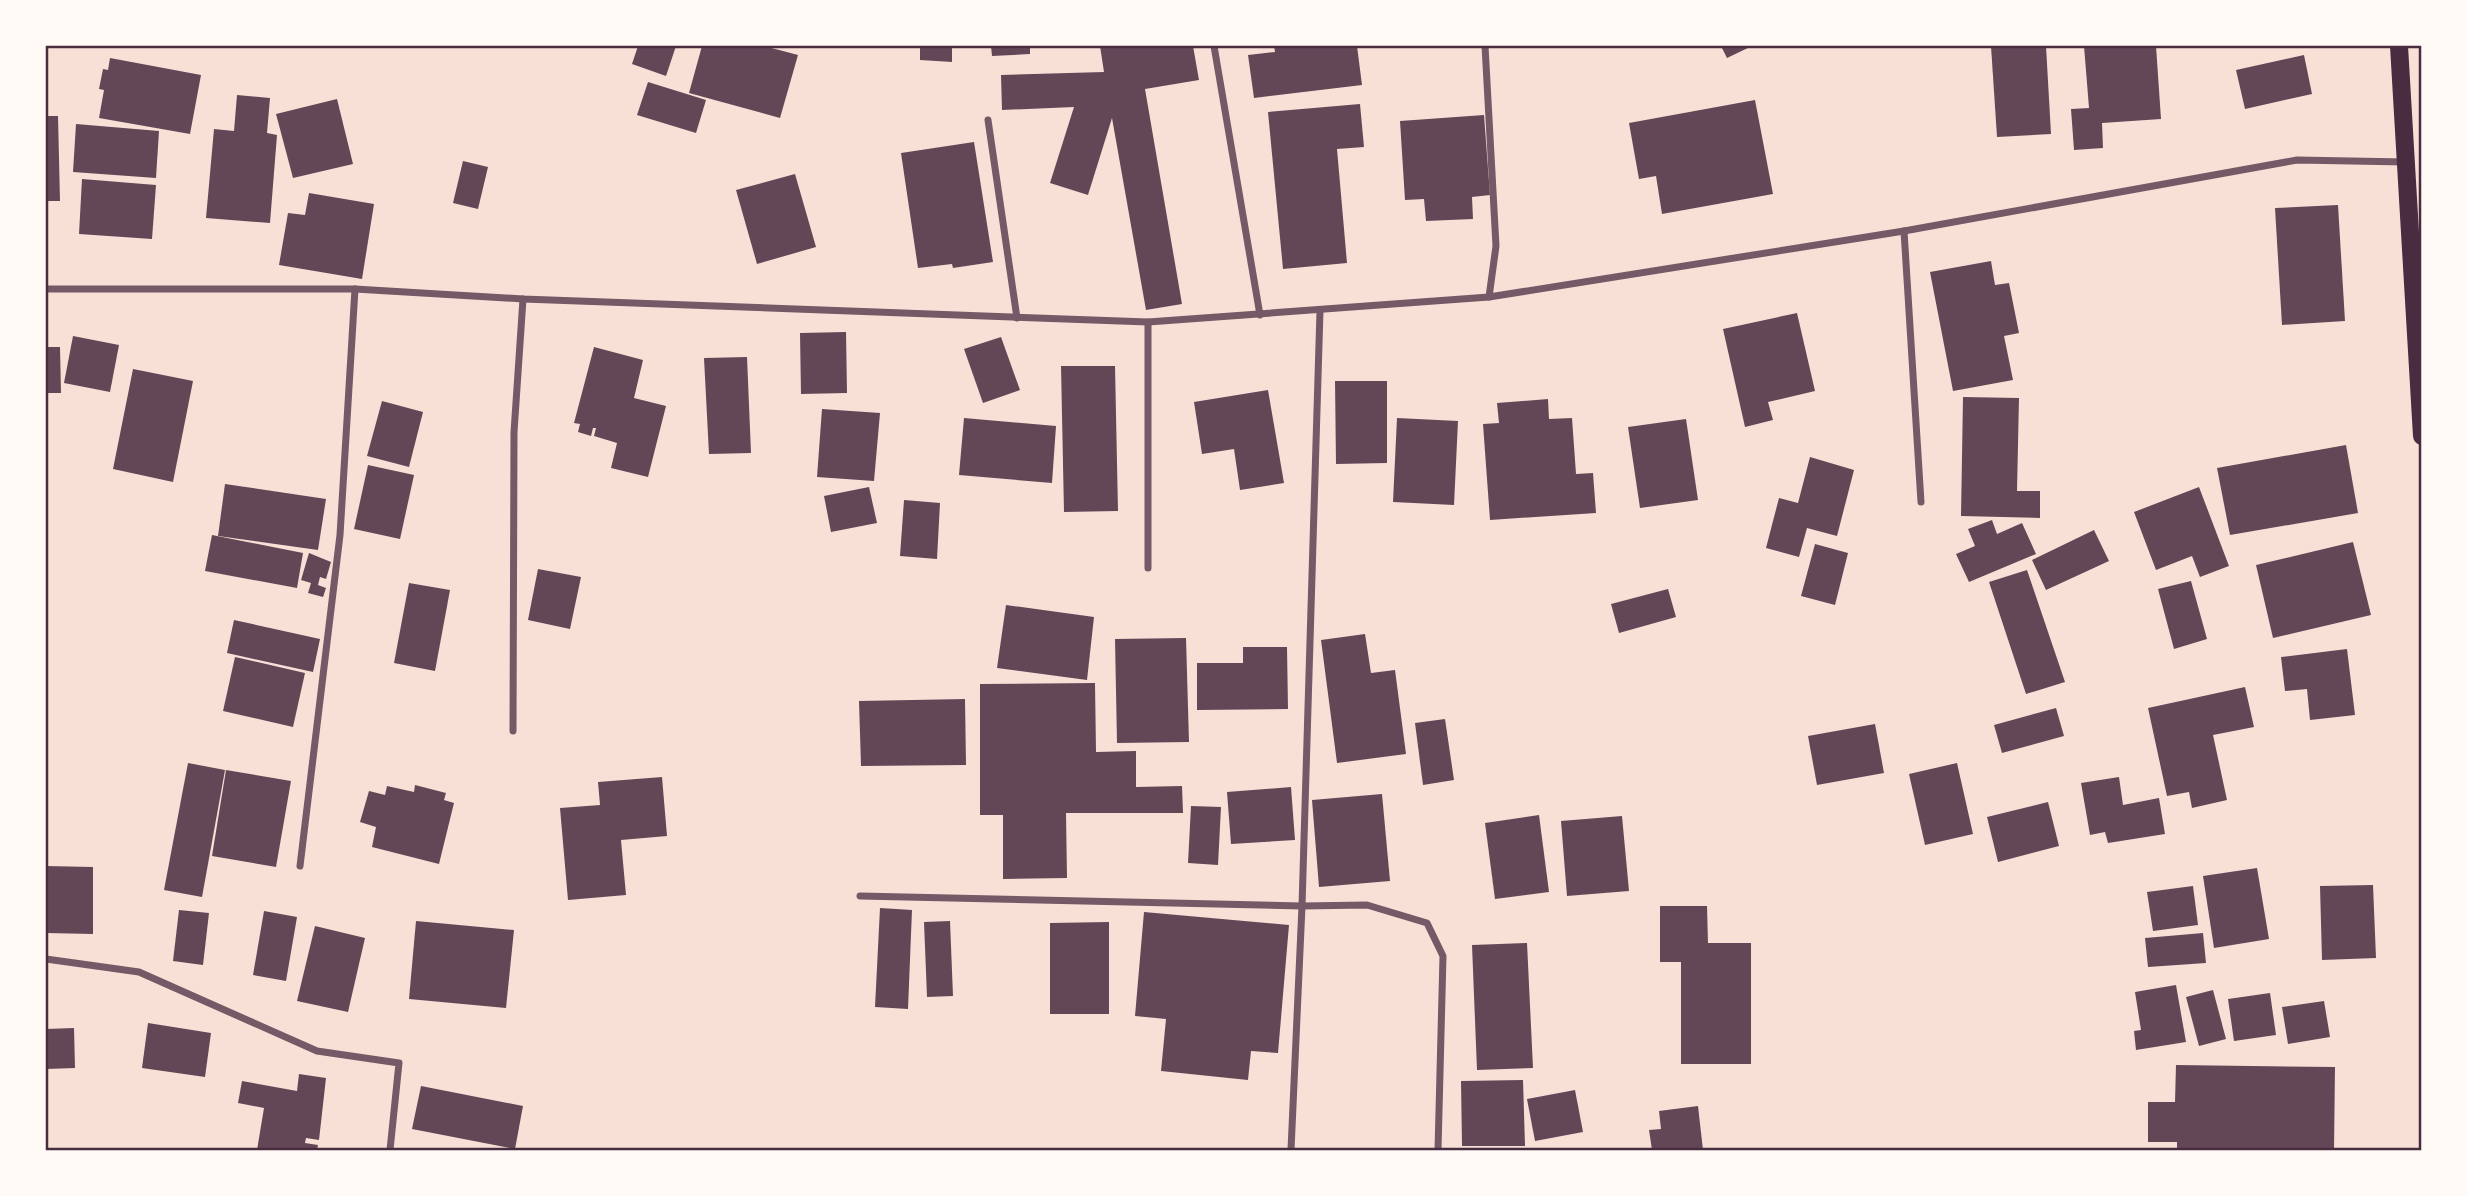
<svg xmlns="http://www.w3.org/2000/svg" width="2467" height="1196" viewBox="0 0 2467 1196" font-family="'Crimson Pro',serif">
<rect width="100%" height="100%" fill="#f7e1d7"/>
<g fill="#644757">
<path d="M638 46H676L666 76 632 64Z"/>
<path d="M702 46H764L798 55 780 118 689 93Z"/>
<path d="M920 46H952V62L920 60Z"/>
<path d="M991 46H1030V54L992 56Z"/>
<path d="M1100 46H1193L1199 80 1145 89 1182 304 1146 310 1112 118 1088 195 1050 183 1074 107 1002 110 1001 75 1104 72Z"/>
<path d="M1274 46H1357L1362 85 1254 98 1248 55 1275 52Z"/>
<path d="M1721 46H1752L1727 58Z"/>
<path d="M1991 46H2046L2051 134 1997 137Z"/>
<path d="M2084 46H2156L2161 119 2102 123 2103 148 2074 150 2071 109 2089 108Z"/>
<path d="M2304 55 2312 94 2245 109 2236 70Z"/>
<path d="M110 58 201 75 190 134 99 118 104 90 99 89 103 69 108 70Z"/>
<path d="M648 82 706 100 696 133 637 115Z"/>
<path d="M237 95 270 98 267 133 277 135 270 223 206 218 214 129 234 131Z"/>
<path d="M337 99 353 164 293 178 276 114Z"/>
<path d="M1755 100 1773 194 1662 214 1656 176 1639 179 1629 123Z"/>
<path d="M1360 104 1364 147 1337 149 1347 263 1283 269 1268 112Z"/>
<path d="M1484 115 1490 195 1472 197 1473 219 1426 221 1424 199 1405 200 1400 121Z"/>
<path d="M46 116H58L60 201H46Z"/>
<path d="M76 124 159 131 156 178 73 172Z"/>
<path d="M974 142 993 262 953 268 952 264 918 268 901 153Z"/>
<path d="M463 161 488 167 478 209 453 203Z"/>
<path d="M795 174 816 247 757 264 736 190Z"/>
<path d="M82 179 156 185 152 239 79 234Z"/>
<path d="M309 193 374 204 362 279 279 265 288 213 305 215Z"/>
<path d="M2338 205 2345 321 2282 325 2275 208Z"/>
<path d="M1991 261 1995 285 2009 283 2019 333 2004 336 2013 380 1953 391 1930 272Z"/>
<path d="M1797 313 1815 391 1768 402 1773 420 1745 427 1723 329Z"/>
<path d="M846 332 847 393 801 394 800 333Z"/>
<path d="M73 336 119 345 110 392 64 383Z"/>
<path d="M1001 337 1020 390 983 403 964 349Z"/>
<path d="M46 347H60L61 393H46Z"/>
<path d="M594 347 643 360 634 398 666 406 648 477 611 468 617 443 594 436 596 428H593L591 436 578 432 580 424 574 423Z"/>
<path d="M747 357 751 453 709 454 704 358Z"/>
<path d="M1061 366H1115L1118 511 1064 512Z"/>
<path d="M133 369 193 381 173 482 113 469Z"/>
<path d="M1335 381H1387V463L1336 464Z"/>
<path d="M1268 390 1284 483 1240 490 1234 449 1202 454 1194 402Z"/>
<path d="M1963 397 2019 398 2017 491H2040V518L1961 516Z"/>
<path d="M1548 399 1549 419 1572 418 1576 474 1593 473 1596 513 1490 520 1483 424 1499 423 1497 403Z"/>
<path d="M382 401 423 412 409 467 367 456Z"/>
<path d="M822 409 880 413 874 481 817 477Z"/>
<path d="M964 418 1056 426 1052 483 959 475Z"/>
<path d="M1397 418 1458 421 1454 505 1393 502Z"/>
<path d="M1686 419 1698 500 1640 508 1628 427Z"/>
<path d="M2346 445 2358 513 2230 535 2217 468Z"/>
<path d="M1810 457 1854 470 1837 536 1807 528 1799 557 1766 548 1779 498 1798 503Z"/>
<path d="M368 465 414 475 400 539 354 529Z"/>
<path d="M225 484 326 499 318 550 218 536Z"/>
<path d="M869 487 877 523 831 532 824 496Z"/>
<path d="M2199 487 2229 566 2200 577 2192 556 2156 570 2134 512Z"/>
<path d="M904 500 940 503 937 559 900 556Z"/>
<path d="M1992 520 1997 534 2022 523 2036 554 1969 582 1956 554 1975 546 1968 529Z"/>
<path d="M2094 530 2109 561 2046 590 2032 560Z"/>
<path d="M212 535 303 553 297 588 205 571Z"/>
<path d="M2353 542 2371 615 2273 638 2256 565Z"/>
<path d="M1815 544 1848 553 1835 605 1801 596Z"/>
<path d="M309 553 331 562 326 579 320 577 318 585 326 588 323 597 308 593 311 583 301 580Z"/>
<path d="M538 569 581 577 570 629 528 620Z"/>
<path d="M2027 570 2065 682 2026 694 1989 582Z"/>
<path d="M2191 581 2207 639 2174 649 2158 589Z"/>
<path d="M409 583 450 590 435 671 394 663Z"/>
<path d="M1668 589 1676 617 1619 633 1611 604Z"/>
<path d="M1006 605 1094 617 1087 680 997 668Z"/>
<path d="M234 620 320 639 313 672 227 653Z"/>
<path d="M1365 634 1371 673 1395 670 1406 754 1337 763 1321 640Z"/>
<path d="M1186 638 1189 742 1117 743 1115 639Z"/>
<path d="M1243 647H1287L1288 709 1197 710V663H1243Z"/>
<path d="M2347 649 2355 715 2310 720 2307 689 2285 691 2281 657Z"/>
<path d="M235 657 305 673 293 727 223 711Z"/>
<path d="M1095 683 1096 752 1136 751V787L1182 786 1183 813H1066L1067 878 1003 879V815H980V684Z"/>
<path d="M2245 687 2254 727 2213 735 2227 800 2192 808 2189 792 2167 796 2148 708Z"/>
<path d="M965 699 966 765 861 766 859 701Z"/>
<path d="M2056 708 2064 736 2002 753 1994 725Z"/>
<path d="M1445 719 1454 780 1423 785 1415 723Z"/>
<path d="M1875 724 1884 773 1817 785 1808 736Z"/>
<path d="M188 763 225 770 202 897 164 890Z"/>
<path d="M1957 763 1973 834 1925 845 1909 774Z"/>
<path d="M226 770 291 781 276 867 212 856Z"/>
<path d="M662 777 667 836 621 840 626 895 568 900 560 808 600 805 598 782Z"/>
<path d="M2119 777 2123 805 2159 798 2165 834 2108 843 2105 832 2090 835 2081 783Z"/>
<path d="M415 785 446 793 444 800 454 803 439 864 372 847 376 827 360 822 369 791 385 795 387 786 414 792Z"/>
<path d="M1291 787 1295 840 1231 844 1227 792Z"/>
<path d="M1382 794 1390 881 1319 887 1312 800Z"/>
<path d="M2048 802 2059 846 1998 862 1987 817Z"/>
<path d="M1191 806 1221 807 1218 865 1188 863Z"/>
<path d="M1539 815 1549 892 1495 899 1485 823Z"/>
<path d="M1622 816 1629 891 1567 896 1561 821Z"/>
<path d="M46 866 93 867V934L46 933Z"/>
<path d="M2257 868 2269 939 2214 948 2203 876Z"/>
<path d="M2373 885 2376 958 2322 960 2320 886Z"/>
<path d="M2193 886 2198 925 2153 931 2147 892Z"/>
<path d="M1660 906H1707L1708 943H1751V1064H1681V962H1660Z"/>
<path d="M880 908 912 910 908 1009 875 1007Z"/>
<path d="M179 910 209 913 203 965 173 961Z"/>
<path d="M264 911 297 917 286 981 253 975Z"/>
<path d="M1144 912 1289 925 1278 1053 1251 1051 1248 1080 1161 1071 1166 1019 1135 1016Z"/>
<path d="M416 921 514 930 506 1008 409 999Z"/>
<path d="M950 921 953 996 927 997 924 922Z"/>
<path d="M1109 922V1014H1050V923Z"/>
<path d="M315 926 365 938 348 1012 297 1001Z"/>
<path d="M2203 933 2206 963 2148 967 2145 938Z"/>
<path d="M1527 943 1533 1068 1477 1070 1472 945Z"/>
<path d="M2176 985 2186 1042 2136 1050 2134 1031 2141 1030 2135 992Z"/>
<path d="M2213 990 2226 1039 2199 1046 2186 997Z"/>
<path d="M2270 993 2276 1035 2234 1041 2228 999Z"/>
<path d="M2324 1001 2330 1037 2288 1044 2282 1007Z"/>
<path d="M148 1023 211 1033 205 1077 142 1068Z"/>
<path d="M74 1028 75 1068 46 1069V1029Z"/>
<path d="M2176 1065 2335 1067 2334 1150H2177V1142H2148V1102H2175Z"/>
<path d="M299 1074 326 1078 319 1140 306 1138 305 1143 318 1145 317 1150H257L264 1108 238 1103 242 1081 297 1091Z"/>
<path d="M1523 1080 1525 1146H1462L1461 1081Z"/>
<path d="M421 1086 523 1106 515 1149 412 1129Z"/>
<path d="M1575 1090 1583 1132 1535 1141 1527 1099Z"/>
<path d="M1698 1106 1703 1150H1652L1649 1130 1661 1129 1659 1111Z"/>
</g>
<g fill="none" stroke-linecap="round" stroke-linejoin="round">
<g stroke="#755966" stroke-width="7">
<path d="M1214 46 1260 315"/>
<path d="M1485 46 1496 246 1489 297"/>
<path d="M988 120 1017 318"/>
<path d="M1904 231 1921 502"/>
<path d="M46 289H355L523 299 1148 322 1489 297 1904 231 2297 160 2406 162"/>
<path d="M1148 322V568"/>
<path d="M513 731 514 432 523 299"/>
<path d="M300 866 340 535 355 289"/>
<path d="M860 896 1302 906 1367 905 1427 923 1443 956 1438 1150"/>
<path d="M46 959 139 972 317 1051 399 1063 390 1150"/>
<path d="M1291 1150 1302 906 1320 311"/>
</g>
<path stroke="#4a2c40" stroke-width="18" d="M2399 46 2422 436"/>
</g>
<rect width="2467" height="1196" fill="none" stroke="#fffaf5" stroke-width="94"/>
<rect x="47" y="47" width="2373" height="1102" fill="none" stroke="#4a2c40" stroke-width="2.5"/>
</svg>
